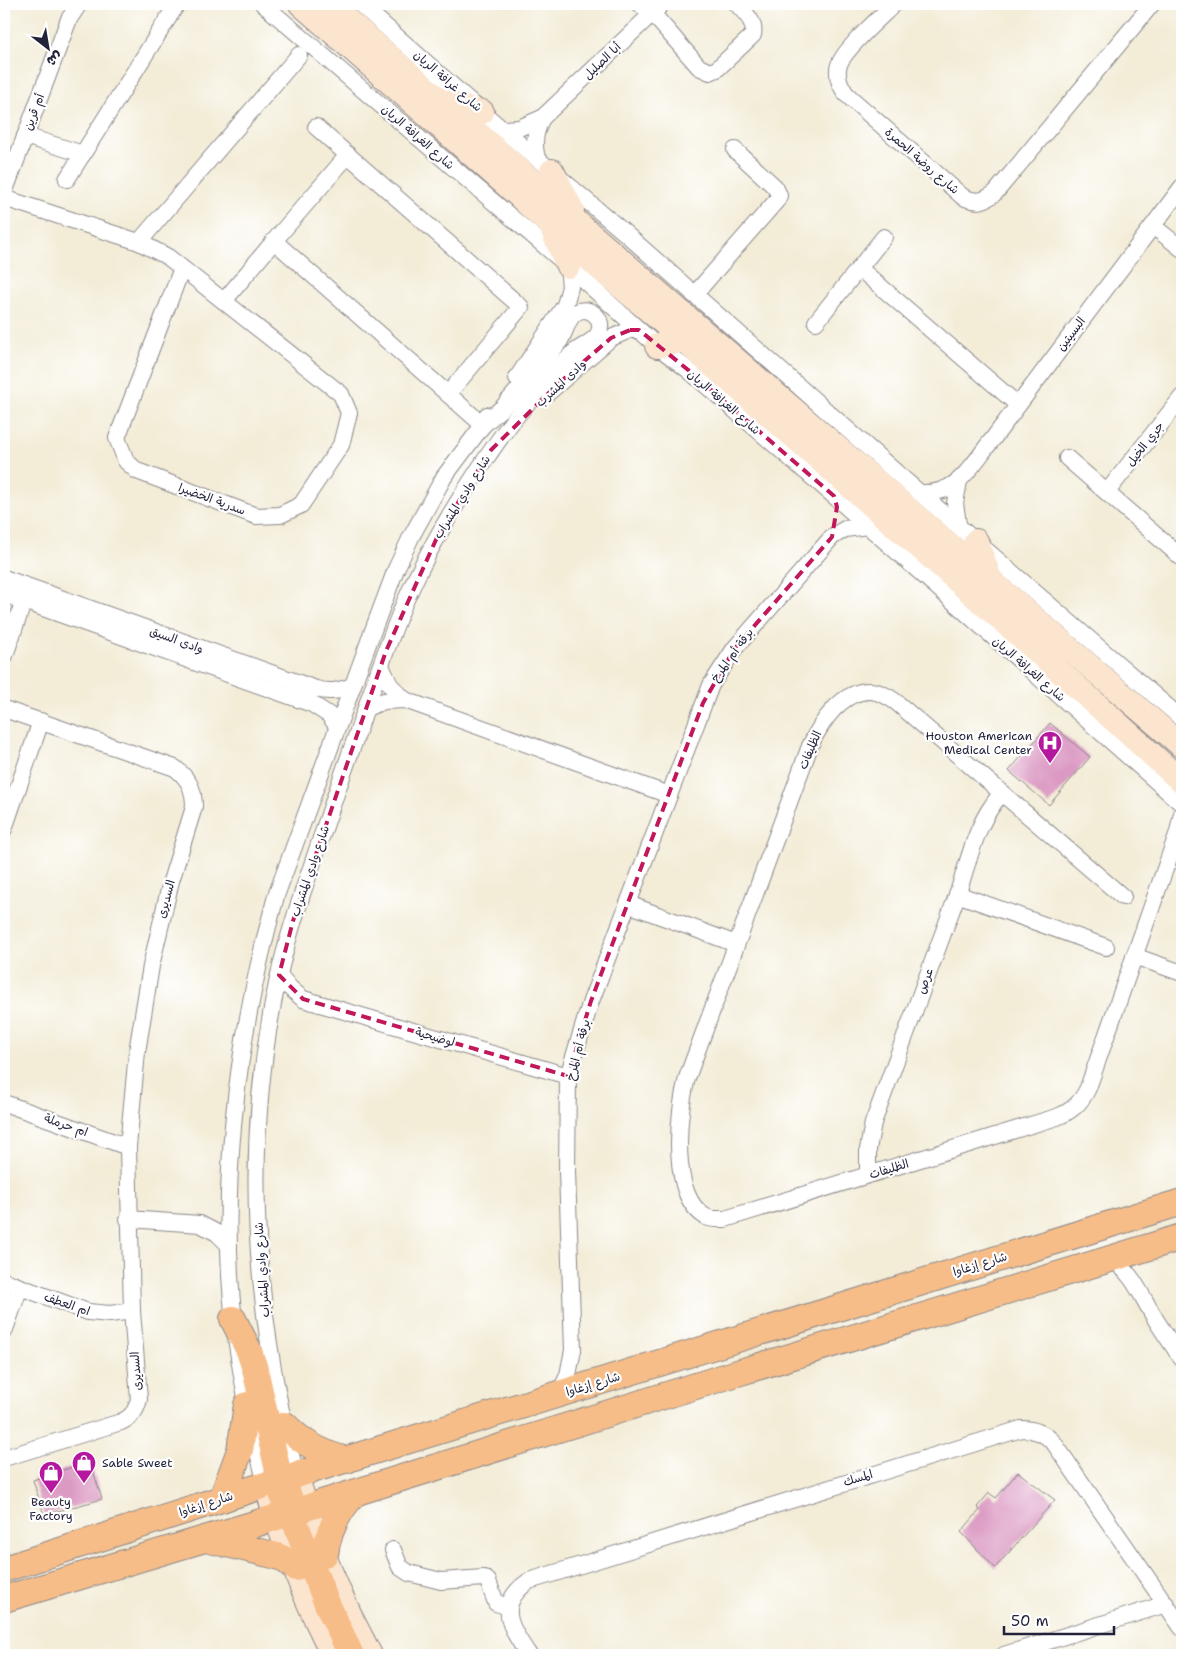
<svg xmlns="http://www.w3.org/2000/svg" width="1186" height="1659" viewBox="0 0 1186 1659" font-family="'Shantell Sans','Playpen Sans Arabic',sans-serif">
<rect width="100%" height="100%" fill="#fff"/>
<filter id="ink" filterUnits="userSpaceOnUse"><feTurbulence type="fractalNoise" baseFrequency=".02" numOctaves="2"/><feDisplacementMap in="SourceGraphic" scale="10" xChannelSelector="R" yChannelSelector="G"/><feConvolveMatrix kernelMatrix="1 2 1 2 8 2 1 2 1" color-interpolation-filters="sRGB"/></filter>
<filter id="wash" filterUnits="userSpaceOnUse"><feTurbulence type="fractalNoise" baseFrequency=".0096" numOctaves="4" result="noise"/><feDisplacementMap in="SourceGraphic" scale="20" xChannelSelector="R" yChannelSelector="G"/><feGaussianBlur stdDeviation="1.12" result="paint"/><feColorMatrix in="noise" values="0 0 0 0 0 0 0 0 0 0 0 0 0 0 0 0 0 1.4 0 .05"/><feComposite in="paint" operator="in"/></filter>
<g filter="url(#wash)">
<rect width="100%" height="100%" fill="#f3ecd7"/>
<g id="blocks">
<g fill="#db99c3">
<path d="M1050 723 1090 757 1049 805 1009 771Z"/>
<path d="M90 1461 102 1499 44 1515 33 1480Z"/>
<path d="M1018 1472 1055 1500 995 1568 961 1532 980 1510 977 1507 989 1493 996 1498Z"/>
</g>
</g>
</g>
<g filter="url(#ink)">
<use href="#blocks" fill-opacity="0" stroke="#8a8789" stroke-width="1"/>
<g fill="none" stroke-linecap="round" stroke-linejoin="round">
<defs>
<g id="street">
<path d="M263 4 568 266 657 346 687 369 834 496 1182 804"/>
<path d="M360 4 482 112 625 233 907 482 1182 719"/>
<path d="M640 4 652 13 699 67 710 72 717 69 753 35C756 22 745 13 737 4"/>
<path d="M894 4C881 17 839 53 838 69 837 79 841 86 846 94L963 197C977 203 984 202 996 192L1152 4"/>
<path d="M316 127 348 155"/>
<path d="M503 129 519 128 542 118 662 4"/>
<path d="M25 136 83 154"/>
<path d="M537 158C533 143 535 132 542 118"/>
<path d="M67 179 177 4"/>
<path d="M4 193 69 19 79 4"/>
<path d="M4 198 139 242 168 257 341 394 349 413 341 445 301 505 280 515 256 516 137 471 126 461 117 438 182 268"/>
<path d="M1153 226 1182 249"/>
<path d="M274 241 348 155 521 307 448 394"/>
<path d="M139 242 299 55"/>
<path d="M859 268 1018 405"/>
<path d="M694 295 778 199 779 195 775 187 735 150"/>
<path d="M224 301 274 241 483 425 487 415"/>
<path d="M816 322 884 237"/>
<path d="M517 378 565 305 570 287 568 266"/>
<path d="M549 392 611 338 630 330H639"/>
<path d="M1067 458 1182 558"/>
<path d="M1107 492 1182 397"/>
<path d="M920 493C958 495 970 467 992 440L1182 187"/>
<path d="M958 524 955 503 959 481"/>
<path d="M4 578 316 689C329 693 339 691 352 686"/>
<path d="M4 594 312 704 329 715 337 726"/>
<path d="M4 658 27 592"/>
<path d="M381 666 390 685 405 700"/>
<path d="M366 708 384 701 405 700 669 795"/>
<path d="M4 709 175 768C189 779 194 789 194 807L171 881 151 966 137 1052 128 1147 132 1311 139 1399C136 1411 132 1417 121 1422L4 1458"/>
<path d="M4 829 41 721"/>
<path d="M957 894 1106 947"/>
<path d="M1123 897 896 702C889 697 881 692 871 691 842 690 821 722 810 746L687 1078C678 1113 669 1196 706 1217 712 1220 719 1219 725 1219L1057 1117C1072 1111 1081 1103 1088 1088L1178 832 1182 813"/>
<path d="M628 904 736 944"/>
<path d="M1134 956 1182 973"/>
<path d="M279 975 290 988 303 999 568 1076"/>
<path d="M4 1103 128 1147"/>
<path d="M868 1175V1149L873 1123C900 1049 928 975 955 901 969 863 974 825 1001 794"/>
<path d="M128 1219 200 1224 217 1233 229 1245"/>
<path d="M1110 1258C1134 1273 1142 1298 1156 1320 1164 1333 1173 1346 1182 1359"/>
<path d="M4 1281 88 1312 110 1314 132 1311"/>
<path d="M4 1332 20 1287"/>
<path d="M559 1395 568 1375 573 1350 567 1171 568 1076 591 1001 711 685 735 648 832 537 845 529 868 526"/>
<path d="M266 1484C248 1416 234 1346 230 1275 223 1147 242 1019 276 896L372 633 396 569 411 537 444 477 483 425 503 407 558 344C564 336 567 321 573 315 586 302 607 318 598 334 593 343 579 347 572 354 553 371 536 393 519 413 504 431 491 451 477 472 449 514 424 558 404 604 386 647 372 691 357 734 342 776 328 817 314 859 300 899 287 938 278 979 242 1143 254 1313 296 1475"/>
<path d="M393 1550 400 1567 409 1573 441 1581 484 1578 488 1581 496 1603 509 1607"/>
<path d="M529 1655C510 1628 495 1604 529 1581L1021 1429C1034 1429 1045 1433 1054 1443L1182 1628"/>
<path d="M1004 1655 1166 1604"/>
</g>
<g id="secondary">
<path d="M301 4 519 196C578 252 642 303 703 357 863 498 1025 638 1182 782"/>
<path d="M329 4 531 180 580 225 1182 746"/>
<path d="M445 102 482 112"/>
<path d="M552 171 572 210"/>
<path d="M553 231 568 266"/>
<path d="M657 346 684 340"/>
<path d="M976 541 989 576"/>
<path d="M296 1475C314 1536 340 1599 370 1655"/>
<path d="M266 1484C283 1543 306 1601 333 1655"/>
</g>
<g id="primary">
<path d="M233 1319 249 1351 255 1369 280 1480 289 1496"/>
<path d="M285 1425C302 1443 322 1454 347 1460"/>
<path d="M283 1498 289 1507 325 1599 351 1655"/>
<path d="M222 1499 240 1450 247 1405"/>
<path d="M210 1540 277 1556 284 1559 295 1568"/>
<path d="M325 1554C328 1530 338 1511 355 1493"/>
<path d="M4 1569 296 1475 1182 1202"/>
<path d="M4 1599 258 1523 734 1374 1182 1237"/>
</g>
</defs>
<use href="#street" stroke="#8a8789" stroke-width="18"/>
<use href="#secondary" stroke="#8a8789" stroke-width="26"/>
<use href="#primary" stroke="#8a8789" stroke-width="28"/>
<use href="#street" stroke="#fff" stroke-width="16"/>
<use href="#secondary" stroke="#fce5cf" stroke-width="24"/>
<use href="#primary" stroke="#f7bd88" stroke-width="26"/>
</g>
</g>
<path fill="none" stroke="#c2185b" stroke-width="4" stroke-dasharray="10 6" stroke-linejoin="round" d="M630 330H639L687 369 834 496 837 507 832 537 735 648 703 703 591 1001 568 1076 303 999 279 975 293 921 386 651 439 533 491 450 558 384 611 338Z"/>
<defs>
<symbol id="hospital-pin" viewBox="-11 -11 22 30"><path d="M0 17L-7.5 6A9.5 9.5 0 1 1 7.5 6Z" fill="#b5179e" stroke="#fff"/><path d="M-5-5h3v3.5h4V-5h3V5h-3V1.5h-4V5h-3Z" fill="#fff"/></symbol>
<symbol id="shop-pin" viewBox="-11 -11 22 30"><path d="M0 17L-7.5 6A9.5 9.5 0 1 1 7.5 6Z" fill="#b5179e" stroke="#fff"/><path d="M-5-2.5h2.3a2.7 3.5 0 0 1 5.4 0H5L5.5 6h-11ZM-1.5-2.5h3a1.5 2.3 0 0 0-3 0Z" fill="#fff"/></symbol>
</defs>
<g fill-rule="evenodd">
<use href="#hospital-pin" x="1036" y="729" width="28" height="38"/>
<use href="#shop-pin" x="70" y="1449" width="28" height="38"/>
<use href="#shop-pin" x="37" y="1459" width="28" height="38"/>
</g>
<g text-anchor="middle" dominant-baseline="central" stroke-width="4.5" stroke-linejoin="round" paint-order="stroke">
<g font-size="12" fill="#22223b" stroke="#fff">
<text transform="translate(602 61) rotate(-44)">أبا الصليل</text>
<text transform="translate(448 81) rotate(41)">شارع غرافة الريان</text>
<text transform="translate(34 112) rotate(-69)">أم قرين</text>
<text transform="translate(418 137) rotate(41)">شارع الغرافة الريان</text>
<text transform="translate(922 161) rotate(41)">شارع روضة الحمرة</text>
<text transform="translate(1071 334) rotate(-53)">البسيتين</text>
<text transform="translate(561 383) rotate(-43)">وادى المشرب</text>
<text transform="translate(724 402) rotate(41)">شارع الغرافة الريان</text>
<text transform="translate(1145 444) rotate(-52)">جري الخيل</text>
<text transform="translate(462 497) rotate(-58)">شارع وادي المشراب</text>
<text transform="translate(212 499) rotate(20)">سدرية الخضيرا</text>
<text transform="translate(177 640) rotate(20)">وادى السيق</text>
<text transform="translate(732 655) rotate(-54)">برقة أم المرخ</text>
<text transform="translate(1029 669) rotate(41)">شارع الغرافة الريان</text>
<text transform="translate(810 750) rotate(-67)">الظليفات</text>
<text transform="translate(310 871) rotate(-71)">شارع وادي المشراب</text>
<text transform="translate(166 899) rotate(-75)">السديرى</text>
<text transform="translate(925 981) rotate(-70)">عرص</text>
<text transform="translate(435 1037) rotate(16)">لوضيحية</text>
<text transform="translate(578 1050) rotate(-75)">برقة أم المرخ</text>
<text transform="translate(66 1125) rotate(20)">ام حرملة</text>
<text transform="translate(889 1169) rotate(-17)">الظليفات</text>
<text transform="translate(980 1264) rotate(-17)">شارع إزغاوا</text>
<text transform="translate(262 1270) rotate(-94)">شارع وادي المشراب</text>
<text transform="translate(67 1304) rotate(19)">ام العطف</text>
<text transform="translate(136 1371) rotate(-94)">السديرى</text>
<text transform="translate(593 1384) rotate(-17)">شارع إزغاوا</text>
<text transform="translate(858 1478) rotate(-17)">المسك</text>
<text transform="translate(206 1504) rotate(-18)">شارع إزغاوا</text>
</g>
<g font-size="12" fill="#22223b" stroke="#fff" text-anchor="end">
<text x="1032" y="736">Houston American<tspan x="1032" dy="14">Medical Center</tspan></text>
<text x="102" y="1463" text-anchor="start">Sable Sweet</text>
<text x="51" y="1502" text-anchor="middle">Beauty<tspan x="51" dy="14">Factory</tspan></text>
</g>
</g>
<rect width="1186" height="1659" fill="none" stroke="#fff" stroke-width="20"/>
<g transform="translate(48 48) rotate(149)" stroke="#ffffff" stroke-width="4" paint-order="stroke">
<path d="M0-4L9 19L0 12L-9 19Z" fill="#22223b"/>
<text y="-8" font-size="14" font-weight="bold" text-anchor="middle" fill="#22223b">ش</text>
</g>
<path d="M1004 1626v8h110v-8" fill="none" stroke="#22223b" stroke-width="2.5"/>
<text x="1011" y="1626" font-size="15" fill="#22223b" stroke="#ffffff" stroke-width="4" paint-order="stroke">50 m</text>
</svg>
